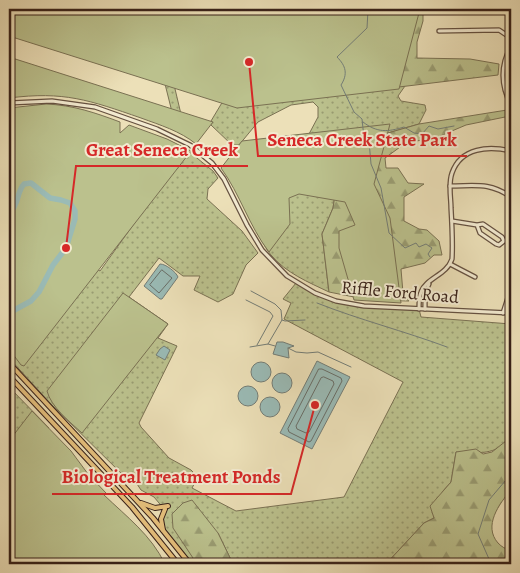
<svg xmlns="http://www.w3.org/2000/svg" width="520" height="573" viewBox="0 0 520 573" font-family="Alegreya,serif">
<defs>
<pattern id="grass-dots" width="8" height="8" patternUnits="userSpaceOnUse" patternTransform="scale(1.25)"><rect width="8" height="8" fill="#bbc18d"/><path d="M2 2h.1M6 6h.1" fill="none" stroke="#999c72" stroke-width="1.8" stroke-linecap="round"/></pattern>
<pattern id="forest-firs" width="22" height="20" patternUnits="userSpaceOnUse" patternTransform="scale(1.25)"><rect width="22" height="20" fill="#bbc18d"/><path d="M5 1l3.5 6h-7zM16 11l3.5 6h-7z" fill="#999c72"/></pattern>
</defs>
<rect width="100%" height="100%" fill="#ece0b8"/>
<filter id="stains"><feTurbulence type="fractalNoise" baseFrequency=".004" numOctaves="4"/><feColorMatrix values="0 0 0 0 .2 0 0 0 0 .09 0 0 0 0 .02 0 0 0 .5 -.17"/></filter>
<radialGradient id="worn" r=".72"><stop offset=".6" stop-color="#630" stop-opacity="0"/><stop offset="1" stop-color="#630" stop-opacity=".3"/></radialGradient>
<g fill="url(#grass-dots)" stroke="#7a7153">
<path d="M150 24 171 72 180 110 186 129 172 112Z"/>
<path d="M405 86 398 96 401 101 425 105 426 110 419 124 381 135 309 134 318 117V107L313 102 291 105 258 122 239 145H232L211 125V121L223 101Z"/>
<path d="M187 150 213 171 218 178 208 189 207 199 242 231 258 253 246 265 233 294 218 302 194 290 200 276H183L159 258 129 297 168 324 158 338 177 346 139 423 141 427 169 458 191 470 198 477 192 488 236 511 344 497 403 382 284 319 291 303 283 299 296 283 305 288 347 304 419 309 421 317 511 324V437C496 456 478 453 456 452L451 482 443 491 434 518 424 523 386 564H233L218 533 198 564H188L164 532 162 522 164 509 154 497 141 490 133 478 128 480 51 404 9 358V327L71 254 100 271Z"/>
<path d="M337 182 333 208 322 234 329 292C308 282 286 273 271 255 263 246 258 231 252 221L277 193Z"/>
<path d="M9 387 49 428 30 437 9 459Z"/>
</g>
<g fill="url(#forest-firs)" stroke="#7a7153">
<path d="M405 9H423V21L417 42V58L470 59 499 64 498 75 399 87Z"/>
<path d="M507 110 510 116 466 125 433 139 407 142 385 158 386 168H398L408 183 424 184 404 197V221L419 229 427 230 439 241 442 255H434L425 263 401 269 403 293 409 301 369 300 329 292 322 234 333 208 337 182 381 135 419 124Z"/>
<path d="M511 437V490C499 504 483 526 498 543 502 547 505 549 511 550V564H386L424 523 434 518 430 506 451 482 456 452 476 449 483 454 492 452Z"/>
<path d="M192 500 218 533 233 564H197L173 528 172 514 183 503Z"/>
</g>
<g fill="#bbc18d" stroke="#7a7153">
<path d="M9 9H420L399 89 237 108 9 36Z"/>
<path d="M9 57 213 122 196 144C180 131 160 125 141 118 89 100 64 91 9 98Z"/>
<path d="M46 104C73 105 96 113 120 122V133L129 125 167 139 191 151 24 366 21 365 9 349V108Z"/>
<path d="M390 124 374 184 390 218 401 303 354 300 339 248V231L355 225 345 202 299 194 289 198 290 224 269 252C249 226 240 194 221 168L242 141Z"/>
<path d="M123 293 168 324 82 433C70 422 51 407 47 391Z"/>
<path d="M32 411 71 451 88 474 106 493 104 495C127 517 151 535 165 564H9V441Z"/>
</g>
<g fill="#9abbb6" stroke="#737d77">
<path d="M160 264C166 264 176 272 178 277L162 299H160L144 286Z"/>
<path d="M277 342H283L294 346 288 348 289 358 273 354Z"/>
<path d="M164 346 170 350 165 360 156 355 160 349Z"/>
<path d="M317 361 350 377 312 449 280 433Z"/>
<circle cx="261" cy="372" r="10"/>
<circle cx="282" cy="383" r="10"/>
<circle cx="248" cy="396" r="10"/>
<circle cx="270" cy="407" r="10"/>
</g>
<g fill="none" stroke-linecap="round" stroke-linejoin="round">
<g stroke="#696e68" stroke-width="1">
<path d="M162 270 172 278 159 293 150 285Z"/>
<path d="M319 369H322L341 378 342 381 311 441 309 442 289 432 288 429Z"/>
<path d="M324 377 333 381 334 384 309 432 306 433 297 429 296 426 321 378Z"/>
</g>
<g stroke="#737d77" stroke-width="1">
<path d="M358 9 359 12 368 10 367 28 337 57C346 66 348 74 341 85L354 112 362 119 364 138 369 141 371 164 381 188 389 233 405 248 416 243 419 247 426 244 432 248 428 254 430 257"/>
<path d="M363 122C377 133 388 132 404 127L414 133 422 134 429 126 438 129 454 126"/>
<path d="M251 291 275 304 281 310 282 320 268 344"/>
<path d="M246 300 270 312 273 316 257 345"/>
<path d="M317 303C360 320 404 331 447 347"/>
<path d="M282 320 285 321 305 320"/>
<path d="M250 347 268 344 275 346"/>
<path d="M288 348 296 352 307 353 318 352 351 367"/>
<path d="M493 564 489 559 478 534 489 500 511 474"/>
</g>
<path stroke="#9abbb6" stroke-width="5.5" d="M9 214C20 203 16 193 24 184L31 183 50 198 61 200 70 203 75 211V219L66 248 53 265 39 292 31 301 9 313"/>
<defs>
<g id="minor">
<path d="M439 31 499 30 511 38"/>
<path d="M511 46C500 66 501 86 511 105"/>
<path d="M9 103 52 101 95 107 157 129 190 145 212 163 224 179 247 225 262 250 287 276 315 293 336 301 364 306 511 313"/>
<path d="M450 186C476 186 489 182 511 197"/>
<path d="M452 221 477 225 480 233 496 244 499 245 504 241 502 237 483 224 477 225"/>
<path d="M450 264 475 277"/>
<path d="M419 309C419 303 419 297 421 292 426 278 447 275 452 259 453 243 452 225 451 208 451 197 448 184 452 173 461 147 489 146 511 151"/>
<path d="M425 309V293L429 284"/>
<path d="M503 313 511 288"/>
</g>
<g id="major">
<path d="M9 363 153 518 190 564"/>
<path d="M9 376 132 507 178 564"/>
<path d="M141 503 155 508 168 506"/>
<path d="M163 530 161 519 165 509"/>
</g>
</defs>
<use href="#minor" stroke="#655141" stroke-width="5.5"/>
<use href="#major" stroke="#382119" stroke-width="6"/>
<use href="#minor" stroke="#f3ebd1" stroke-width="3"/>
<use href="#major" stroke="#e6c07c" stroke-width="4"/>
</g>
<g text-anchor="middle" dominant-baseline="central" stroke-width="4" stroke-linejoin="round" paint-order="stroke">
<g font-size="18" fill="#382119" stroke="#f3ebd1">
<text transform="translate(400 292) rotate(5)">Riffle Ford Road</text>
</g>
</g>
<path fill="none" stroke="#d62828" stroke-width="2" d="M249 62L258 156H467M66 248L76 166H248M315 405L291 494H52"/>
<g fill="#d62828" stroke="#f3ebd1" stroke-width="2">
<circle cx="249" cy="62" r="5"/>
<circle cx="66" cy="248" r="5"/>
<circle cx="315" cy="405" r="5"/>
</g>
<g font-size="19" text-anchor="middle" font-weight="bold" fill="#d62828" stroke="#f3ebd1" stroke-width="4" stroke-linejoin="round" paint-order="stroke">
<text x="362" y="146">Seneca Creek State Park</text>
<text x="162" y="156">Great Seneca Creek</text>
<text x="171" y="483">Biological Treatment Ponds</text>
</g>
<rect width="520" height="573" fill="none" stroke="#ece0b8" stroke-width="30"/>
<rect x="10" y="10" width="500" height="553" fill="none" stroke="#382119" stroke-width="2.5"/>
<rect x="15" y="15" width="490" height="543" fill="none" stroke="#382119"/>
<rect width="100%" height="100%" filter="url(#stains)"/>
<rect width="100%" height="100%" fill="url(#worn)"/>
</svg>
